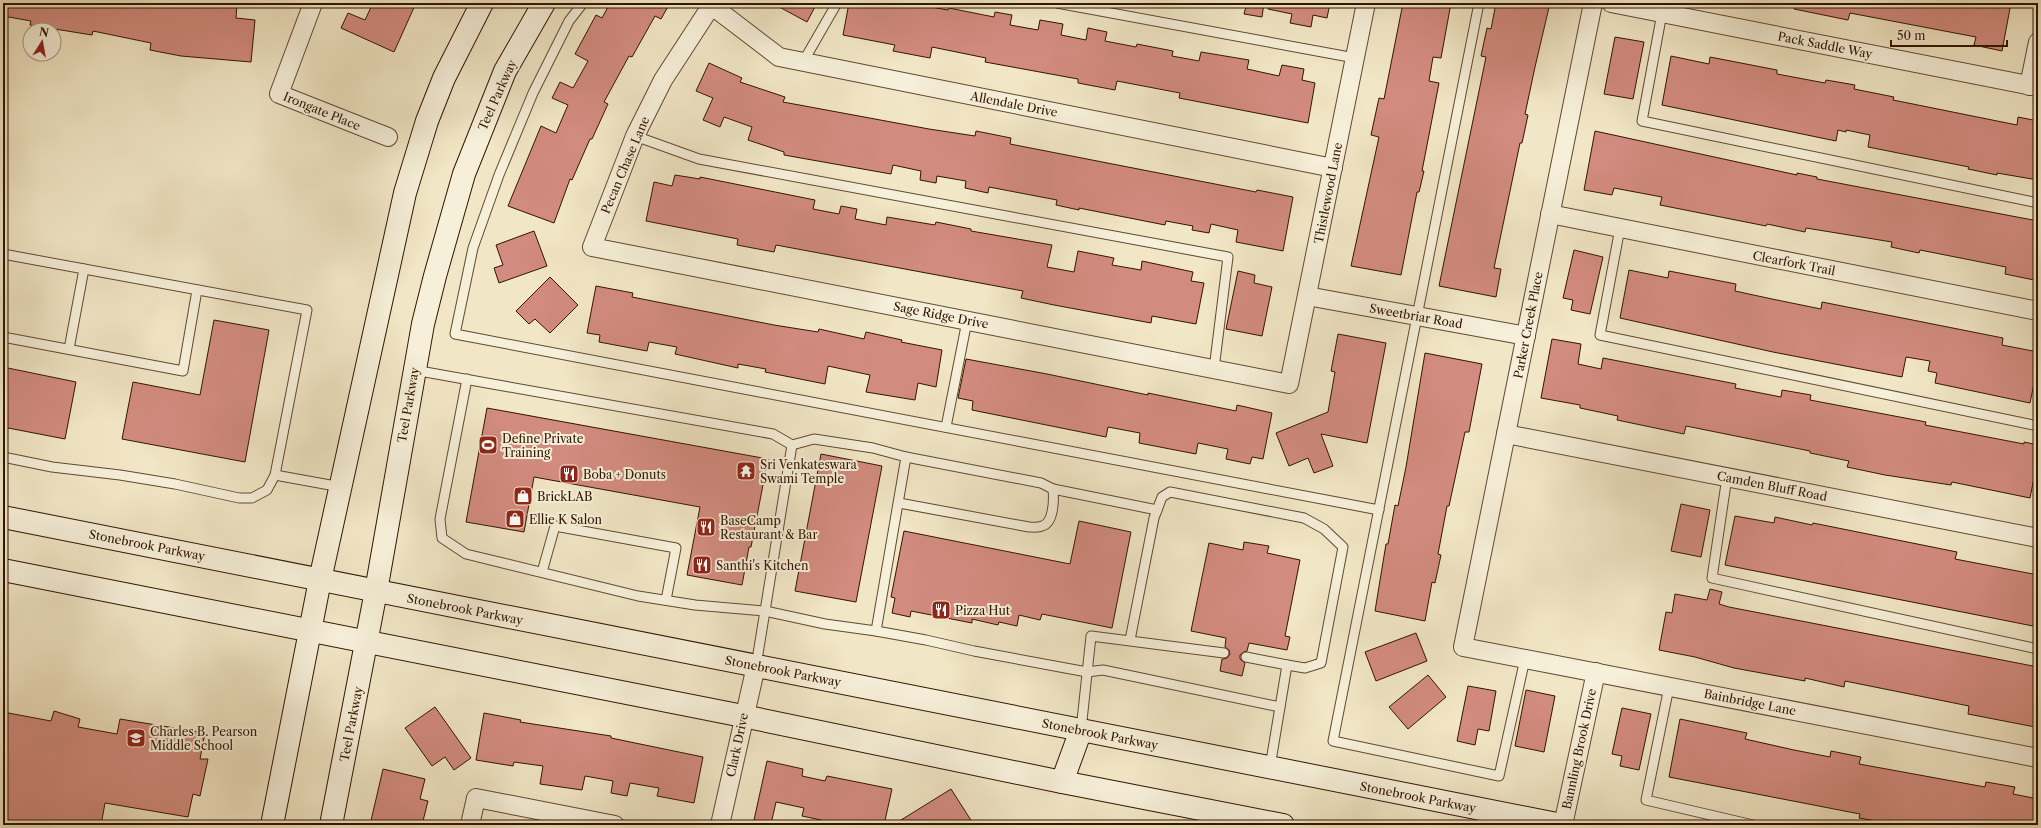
<svg xmlns="http://www.w3.org/2000/svg" width="2041" height="828" viewBox="0 0 2041 828" font-family="'Libre Caslon Text',serif">
<rect width="100%" height="100%" fill="#f1e6c5"/>
<filter id="stains"><feTurbulence type="fractalNoise" baseFrequency=".005" numOctaves="4"/><feColorMatrix values="0 0 0 0 .2 0 0 0 0 .09 0 0 0 0 .02 0 0 0 .5 -.17"/></filter>
<radialGradient id="worn" r=".72"><stop offset=".6" stop-color="#630" stop-opacity="0"/><stop offset="1" stop-color="#630" stop-opacity=".3"/></radialGradient>
<g fill="#d28b7f" stroke="#321400">
<path d="M3 3H82L107 7 108 3H237L236 18 255 20 251 62 181 56 150 50 151 43 93 31 92 35 30 25 31 21 3 16Z"/>
<path d="M373 3H416L394 52 341 28 348 13 365 20Z"/>
<path d="M610 3H670L661 19 655 16 632 57 629 56 604 102 608 104 592 139H590L572 180 570 179 554 223 508 206 541 126 556 133 568 105 552 98 560 82 573 88 588 61 575 54 596 15 602 18Z"/>
<path d="M772 3H817L807 22Z"/>
<path d="M849 3H920V5L948 10 949 8 994 17 995 12 1012 15 1010 25 1038 30 1040 20 1063 24 1061 35 1086 40 1088 28 1107 32 1105 41 1136 47 1137 44 1173 51 1172 56 1199 61 1201 52 1249 60 1247 69 1279 76 1282 65 1304 69 1302 80 1315 83 1308 123 1179 98 1180 93 1117 81 1115 90 1078 83V79L985 62 986 58 932 47 930 58 893 51 895 45 843 35Z"/>
<path d="M1247 3H1264L1262 17 1244 14Z"/>
<path d="M1268 3H1330L1327 18 1313 15 1311 27 1290 23 1292 14 1268 9Z"/>
<path d="M1403 3H1451L1441 58 1433 57 1429 81 1439 83 1422 171H1424L1419 192H1417L1401 275 1351 266 1379 137 1371 135 1379 98 1384 99Z"/>
<path d="M1496 3H1550L1535 67 1525 114 1528 115 1522 143H1520L1494 268 1501 269 1496 297 1439 286 1486 57 1481 56 1487 28 1491 29Z"/>
<path d="M1795 3H2011L2002 51 1974 45 1976 37 1850 13 1848 20 1794 9Z"/>
<path d="M1615 37 1644 42 1633 99 1604 94Z"/>
<path d="M1671 56 1709 64 1710 57 1777 70V74L1825 83 1826 80 1855 85 1854 89 1894 97 1893 100 2017 125 2018 117 2038 121V180L1997 173V175L1968 169 1969 167 1868 147 1870 135 1846 130V132L1838 130 1836 141 1662 105Z"/>
<path d="M709 63 742 78 740 82 785 97 783 102 929 129 975 136 976 131 1011 138 1010 144 1256 192 1257 190 1293 197 1283 251 1236 242 1238 230 1211 224 1209 233 1192 230 1193 226 1166 221 1165 225 1079 208V210L1056 205 1057 200 989 187 988 193 965 188 966 181 937 176 936 183 920 180 921 171 893 165 891 174 784 155V152L748 140 752 127 724 117 720 127 703 120 713 98 696 91Z"/>
<path d="M1595 131 1797 175V173L1817 177V179L2038 221V257L2034 280 2005 274 2006 267 1920 250 1919 253 1891 247 1892 242 1806 228 1805 232 1767 224 1766 226 1660 205 1662 197 1614 188 1612 195 1584 190Z"/>
<path d="M675 175 700 179V177L815 200 813 209 839 214 841 206 857 209 855 219 886 225 887 217 935 225 936 222 971 229V231L1052 245 1047 267 1074 272 1078 251 1114 258 1112 265 1141 270 1142 261 1193 272 1191 281 1204 283 1196 324 1152 316 1151 323 1054 305 1021 298 1023 291 776 245 774 252 737 245 738 239 646 221 654 182 672 186Z"/>
<path d="M534 231 547 266 499 283 494 268 503 265 496 245Z"/>
<path d="M1574 250 1603 257 1590 314 1571 310 1573 300 1563 298Z"/>
<path d="M1629 270 1668 278 1669 271 1736 284 1735 291 1772 299 1821 309 1822 302 2003 338 2002 345 2038 352V364L2030 403 1935 383 1937 373 1928 371 1930 361 1906 357 1902 377 1773 352 1620 318Z"/>
<path d="M1238 271 1255 275 1254 283 1272 287 1262 336 1226 329Z"/>
<path d="M550 277 578 305 550 333 535 319 529 324 516 311Z"/>
<path d="M596 286 633 293 632 297 774 325 818 332 819 329 864 339 866 332 902 340 901 342 942 350 936 387 918 383 915 400 866 392 870 375 828 366 825 384 765 372 766 369 738 364V368L675 354 677 347 649 342 647 351 599 342 600 335 587 333Z"/>
<path d="M214 320 269 330 245 462 122 439 133 382 200 395Z"/>
<path d="M1338 334 1386 343 1367 443 1321 434 1333 466 1314 473 1308 458 1289 466 1276 433 1328 412 1335 372 1331 371Z"/>
<path d="M1552 339 1581 344 1578 364 1601 369 1603 358 1736 384 1735 388 1781 397 1782 390 1811 395 1810 400 1926 422 1925 425 2024 444V442L2038 445V458L2030 498 1952 482 1951 485 1885 475 1847 467 1849 461 1810 453V451L1686 426 1684 434 1617 420 1618 416 1580 408V405L1541 398Z"/>
<path d="M1425 353 1482 364 1469 432H1465L1449 506H1447L1438 554 1441 555 1435 583 1432 582 1425 621 1375 611 1386 544H1388L1395 505 1398 506 1406 467Z"/>
<path d="M966 359 1047 374 1148 395V393L1236 411 1237 405 1272 413 1263 459 1252 457 1250 464 1226 459 1228 449 1198 443 1196 454 1139 443 1140 433 1108 427 1106 437 972 410 973 401 958 398Z"/>
<path d="M3 367 76 382 65 439 3 427Z"/>
<path d="M487 408 768 459 751 547H749L742 585 687 575 700 507 534 477 524 532 466 522Z"/>
<path d="M821 454 882 466 856 602 795 591Z"/>
<path d="M1681 504 1710 510 1701 557 1671 551Z"/>
<path d="M1735 516 1774 523 1775 517 1812 525 1813 523 1957 552 1955 559 2038 575V627L1725 565Z"/>
<path d="M1079 521 1131 532 1112 628 1042 614 1040 620 1019 615 1017 626 999 622 998 625 972 619V623L911 611 910 617 892 613 895 598 891 597 904 531 1070 564Z"/>
<path d="M1244 542 1269 546 1267 553 1300 560 1285 636 1290 637 1287 650 1249 643 1247 651 1244 652 1240 655V659L1245 663 1242 676 1220 671 1222 659 1227 658 1230 654 1229 650 1225 647 1226 638 1191 631 1209 543 1243 550Z"/>
<path d="M1710 589 1722 592 1719 604 1729 607 2038 667V712L2035 727 1968 714 1969 706 1845 681 1844 687 1805 678V681L1734 668 1695 657 1659 650 1666 612 1672 613 1675 594 1707 600Z"/>
<path d="M1416 633 1427 661 1376 681 1365 652Z"/>
<path d="M1428 675 1446 697 1408 729 1389 707Z"/>
<path d="M1468 686 1496 691 1489 731 1478 729 1475 745 1457 741Z"/>
<path d="M1526 690 1555 696 1544 752 1515 746Z"/>
<path d="M435 707 471 758 454 770 445 757 432 766 405 728Z"/>
<path d="M1622 708 1651 714 1639 770 1620 766 1622 756 1612 754Z"/>
<path d="M54 711 80 719 78 727 117 734 120 719 205 733 200 759H208L200 796 193 794 188 817 105 803 101 825H3V712L51 721Z"/>
<path d="M484 713 521 720 520 722 611 736V738L703 757 694 803 657 796 659 788 630 783 627 796 611 793 613 781 585 776 582 790 540 784 543 766 514 762 513 766 476 760Z"/>
<path d="M1680 719 1747 733 1745 739 1794 750 1830 757 1831 751 1861 757 1859 764 1985 787 1986 782 2015 787 2013 794 2038 799V825H1912L1888 820V823L1859 818 1860 814 1669 777Z"/>
<path d="M767 761 803 769 802 776 825 781 827 776 892 789 884 825H820L821 820 802 816 804 808 776 802 771 824 754 820Z"/>
<path d="M383 769 425 779 420 799 428 801 422 825H370Z"/>
<path d="M951 789 974 825H893Z"/>
</g>
<g fill="none" stroke-linecap="round" stroke-linejoin="round">
<defs>
<g id="lane">
<path d="M583 3 569 21 533 93 499 175 473 248 455 334 1379 510"/>
<path d="M1057 3 1355 58"/>
<path d="M1479 3 1333 741 1499 776 1525 659"/>
<path d="M1662 13 1642 121 2038 203"/>
<path d="M803 62 837 3"/>
<path d="M635 136 699 159 1228 257 1214 369"/>
<path d="M1620 228 1600 335 2038 426"/>
<path d="M3 254 307 310 275 475 267 490 252 498H239L175 484 120 475 52 467 3 457"/>
<path d="M3 337 183 371 197 290"/>
<path d="M69 349 84 269"/>
<path d="M414 370 773 434 792 445 756 666"/>
<path d="M467 379 440 519 442 538 466 554 638 596 695 605 765 611 825 624 876 631 906 457 873 448 814 439 792 445"/>
<path d="M946 427 967 321"/>
<path d="M275 475 341 487"/>
<path d="M1727 477 1712 578 2038 649"/>
<path d="M1053 489 1157 510"/>
<path d="M899 503 1029 527C1033 527 1038 528 1042 526 1054 523 1054 499 1053 489L1041 483 906 457"/>
<path d="M542 572 555 526 676 548 666 600"/>
<path d="M876 631 926 640 974 651 1087 672 1103 670 1280 707"/>
<path d="M1130 640 1154 518 1162 497 1170 492 1304 518 1324 529 1343 547 1321 663 1305 668 1287 665"/>
<path d="M1246 657 1287 665 1270 767"/>
<path d="M1669 687 1646 800 1753 825"/>
<path d="M1081 730 1091 636 1224 653"/>
</g>
<g id="street">
<path d="M313 3 279 94 388 137"/>
<path d="M713 3 663 80 635 136 592 247 1289 384 1366 3"/>
<path d="M1593 3 1463 647 2038 758"/>
<path d="M1611 3 2038 87"/>
<path d="M711 5 779 57 1333 168"/>
<path d="M2029 86 2038 42"/>
<path d="M1550 214 2038 311"/>
<path d="M1307 296 1526 336"/>
<path d="M1506 434 2038 538"/>
<path d="M470 825 476 798 615 825"/>
<path d="M720 825 756 666"/>
<path d="M1563 825 1596 672"/>
</g>
<g id="secondary">
<path d="M3 517 1562 825"/>
<path d="M3 570 743 716 1062 782 1283 825"/>
<path d="M1062 782 1081 730"/>
<path d="M272 825 320 580 405 193 427 121 444 78 482 3"/>
<path d="M331 825 376 591 423 324 435 276 464 174 505 71 544 3"/>
</g>
</defs>
<use href="#lane" stroke="#624831" stroke-width="11"/>
<use href="#street" stroke="#624831" stroke-width="20"/>
<use href="#secondary" stroke="#321400" stroke-width="24"/>
<use href="#lane" stroke="#f6efd9" stroke-width="9"/>
<use href="#street" stroke="#f6efd9" stroke-width="18"/>
<use href="#secondary" stroke="#f6efd9" stroke-width="22"/>
</g>
<defs>
<symbol id="stadium-square" viewBox="-11 -11 22 22"><rect x="-9" y="-9" width="18" height="18" rx="4" fill="#8f2418" stroke="#f6efd9"/><path d="M0-5a6.5 5 0 1 0 0 10a6.5 5 0 1 0 0-10ZM-3.5-1.8h7v3.6h-7Z" fill="#fff"/></symbol>
<symbol id="temple-square" viewBox="-11 -11 22 22"><rect x="-9" y="-9" width="18" height="18" rx="4" fill="#8f2418" stroke="#f6efd9"/><path d="M0-6L5-2H3V0L6.5 2.5H4V6H1.5V3h-3V6H-4V2.5H-6.5L-3 0V-2H-5Z" fill="#fff"/></symbol>
<symbol id="restaurant-square" viewBox="-11 -11 22 22"><rect x="-9" y="-9" width="18" height="18" rx="4" fill="#8f2418" stroke="#f6efd9"/><path d="M-5-6h1v4h1v-4h1v4h1v-4h1v5L-1.5 .5V6h-2V.5L-5-1ZM5-6V6H3V1.5H1.5Q1.5-4 5-6Z" fill="#fff"/></symbol>
<symbol id="shop-square" viewBox="-11 -11 22 22"><rect x="-9" y="-9" width="18" height="18" rx="4" fill="#8f2418" stroke="#f6efd9"/><path d="M-5-2.5h2.3a2.7 3.5 0 0 1 5.4 0H5L5.5 6h-11ZM-1.5-2.5h3a1.5 2.3 0 0 0-3 0Z" fill="#fff"/></symbol>
<symbol id="school-square" viewBox="-11 -11 22 22"><rect x="-9" y="-9" width="18" height="18" rx="4" fill="#8f2418" stroke="#f6efd9"/><path d="M0-5L7-2L0 1L-7-2ZM-4 1L0 2.5L4 1V4Q0 6-4 4Z" fill="#fff"/></symbol>
</defs>
<g fill-rule="evenodd">
<use href="#stadium-square" x="477" y="434" width="22" height="22"/>
<use href="#temple-square" x="735" y="460" width="22" height="22"/>
<use href="#restaurant-square" x="558" y="463" width="22" height="22"/>
<use href="#shop-square" x="512" y="485" width="22" height="22"/>
<use href="#shop-square" x="504" y="508" width="22" height="22"/>
<use href="#restaurant-square" x="695" y="516" width="22" height="22"/>
<use href="#restaurant-square" x="691" y="554" width="22" height="22"/>
<use href="#restaurant-square" x="930" y="599" width="22" height="22"/>
<use href="#school-square" x="125" y="727" width="22" height="22"/>
</g>
<g text-anchor="middle" dominant-baseline="central" stroke-width="4" stroke-linejoin="round" paint-order="stroke">
<g font-size="12" fill="#321400" stroke="#f6efd9">
<text transform="translate(1825 45) rotate(11)">Pack Saddle Way</text>
<text transform="translate(497 95) rotate(-66)">Teel Parkway</text>
<text transform="translate(1014 104) rotate(11)">Allendale Drive</text>
<text transform="translate(322 111) rotate(22)">Irongate Place</text>
<text transform="translate(625 165) rotate(-67)">Pecan Chase Lane</text>
<text transform="translate(1328 193) rotate(-79)">Thistlewood Lane</text>
<text transform="translate(1794 263) rotate(11)">Clearfork Trail</text>
<text transform="translate(941 315) rotate(11)">Sage Ridge Drive</text>
<text transform="translate(1416 316) rotate(10)">Sweetbriar Road</text>
<text transform="translate(1528 325) rotate(-79)">Parker Creek Place</text>
<text transform="translate(408 405) rotate(-80)">Teel Parkway</text>
<text transform="translate(1772 486) rotate(11)">Camden Bluff Road</text>
<text transform="translate(147 545) rotate(11)">Stonebrook Parkway</text>
<text transform="translate(465 609) rotate(11)">Stonebrook Parkway</text>
<text transform="translate(783 671) rotate(11)">Stonebrook Parkway</text>
<text transform="translate(1750 702) rotate(11)">Bainbridge Lane</text>
<text transform="translate(351 724) rotate(-79)">Teel Parkway</text>
<text transform="translate(1100 734) rotate(11)">Stonebrook Parkway</text>
<text transform="translate(737 745) rotate(-78)">Clark Drive</text>
<text transform="translate(1579 749) rotate(-78)">Bannling Brook Drive</text>
<text transform="translate(1418 797) rotate(11)">Stonebrook Parkway</text>
</g>
<g font-size="12" fill="#321400" stroke="#f6efd9" text-anchor="start">
<text x="502" y="438">Define Private<tspan x="502" dy="14">Training</tspan></text>
<text x="760" y="464">Sri Venkateswara<tspan x="760" dy="14">Swami Temple</tspan></text>
<text x="583" y="474">Boba + Donuts</text>
<text x="537" y="496">BrickLAB</text>
<text x="529" y="519">Ellie K Salon</text>
<text x="720" y="520">BaseCamp<tspan x="720" dy="14">Restaurant &amp; Bar</tspan></text>
<text x="716" y="565">Santhi's Kitchen</text>
<text x="955" y="610">Pizza Hut</text>
<text x="150" y="731">Charles B. Pearson<tspan x="150" dy="14">Middle School</tspan></text>
</g>
</g>
<rect width="2041" height="828" fill="none" stroke="#f1e6c5" stroke-width="16"/>
<rect x="4" y="4" width="2033" height="820" fill="none" stroke="#321400" stroke-width="2"/>
<rect x="8" y="8" width="2025" height="812" fill="none" stroke="#321400"/>
<g transform="translate(42 42) rotate(11)"><circle r="19" fill="#f6efd9" stroke="#a89782"/>
<path d="M0-3L7 15L0 10L-7 15Z" fill="#8f2418"/>
<text y="-6" font-size="11" font-weight="bold" text-anchor="middle" fill="#321400">N</text>
</g>
<path d="M1891 40v6h116v-6" fill="none" stroke="#321400" stroke-width="2"/>
<text x="1897" y="40" font-size="12" fill="#321400" stroke="#f6efd9" stroke-width="3" paint-order="stroke">50 m</text>
<rect width="100%" height="100%" filter="url(#stains)"/>
<rect width="100%" height="100%" fill="url(#worn)"/>
</svg>
